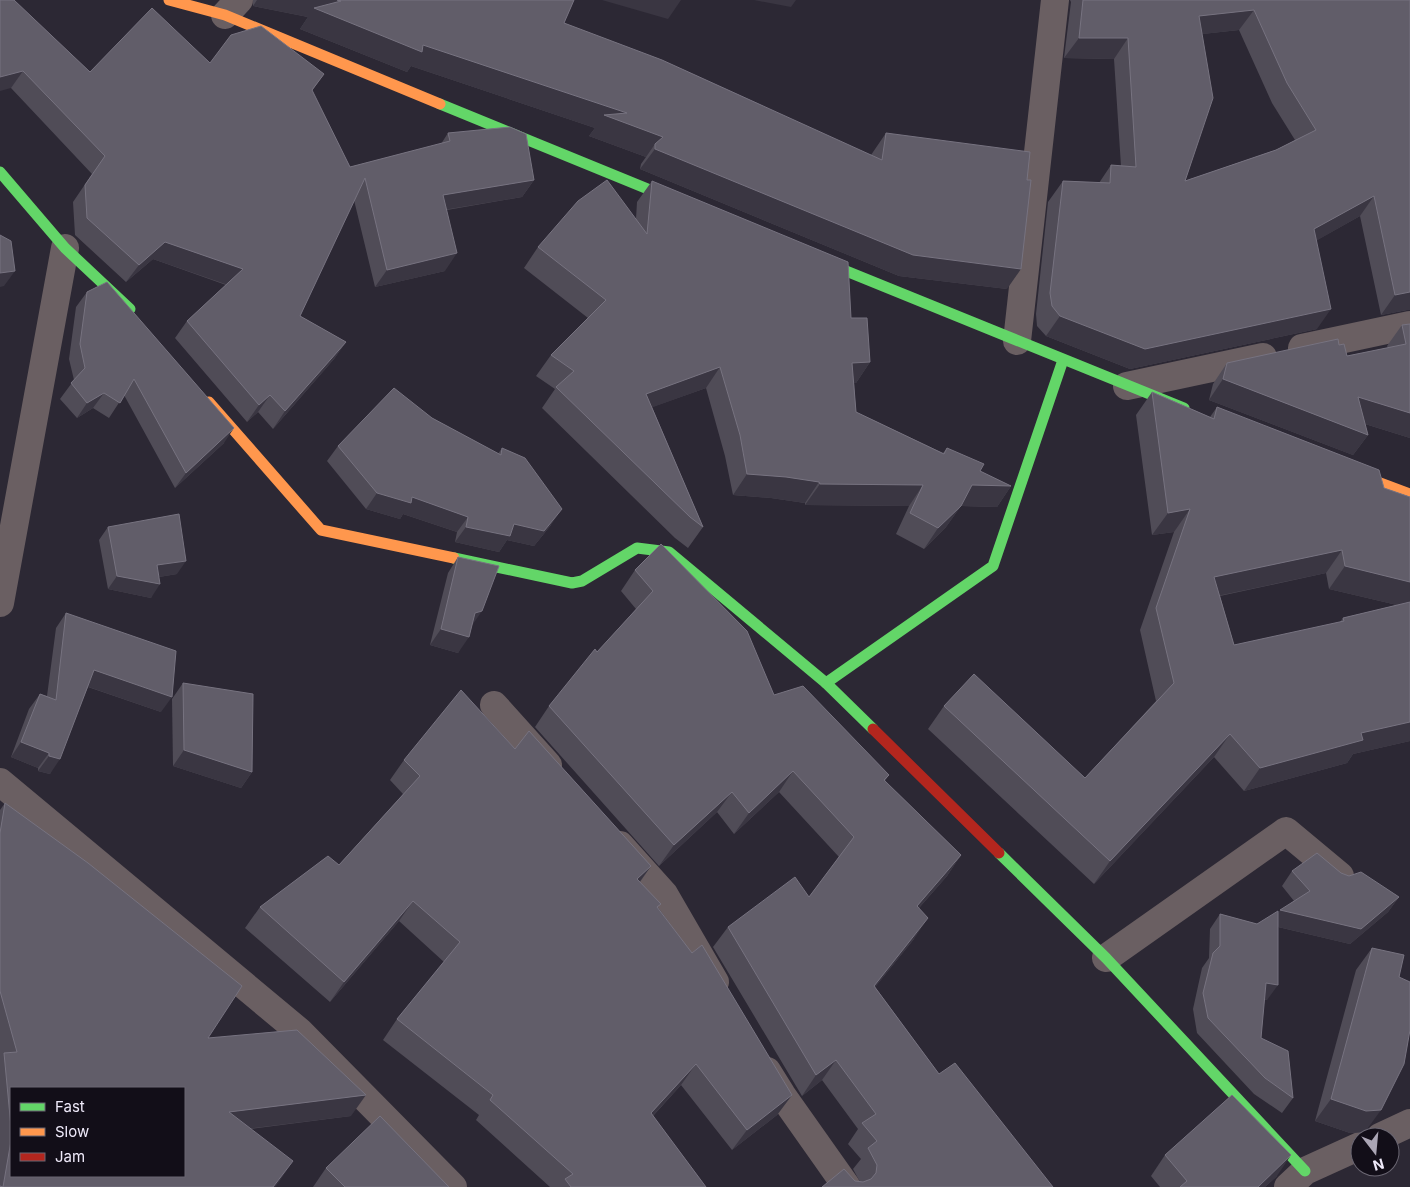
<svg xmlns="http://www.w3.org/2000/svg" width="1410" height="1187" viewBox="0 0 1410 1187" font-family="Inter,sans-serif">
<rect width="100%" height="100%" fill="#2c2834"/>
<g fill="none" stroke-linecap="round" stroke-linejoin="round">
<g stroke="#6a5f62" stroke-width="28">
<path d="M225 15 239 0"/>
<path d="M1017 341 1055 0"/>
<path d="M1302 348 1410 325"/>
<path d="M1127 386 1263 357"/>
<path d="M0 603 65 248"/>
<path d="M494 705 548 765"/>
<path d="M0 782 300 1032 453 1187"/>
<path d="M620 845 664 894 715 982"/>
<path d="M1106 958 1286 831 1340 876"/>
<path d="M767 1071 782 1095 847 1187"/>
<path d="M1380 1137 1410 1123"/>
<path d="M1288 1187 1305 1171 1360 1146"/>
</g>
<g stroke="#63d668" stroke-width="11">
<path d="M440 104 682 203"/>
<path d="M0 172 65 248 130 309"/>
<path d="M814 258 1184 408"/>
<path d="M454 558 572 583 582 581 637 548 669 552 826 683 873 729"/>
<path d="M826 683 993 566 1063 360"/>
<path d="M999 853 1106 958 1305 1171"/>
</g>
<g stroke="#ff974d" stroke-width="11">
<path d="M169 0 225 15 440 104"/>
<path d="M209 402 321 530 454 558"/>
<path d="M1348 471 1410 494"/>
</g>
<path stroke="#b3261e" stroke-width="11" d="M873 729 999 853"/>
</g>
<g fill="#504c57" fill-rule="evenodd">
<path d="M0 0 90 72 210 63 324 74 312 91 350 167 441 144 448 133 534 180 522 197 447 210 445 271 375 287 354 200 300 316 346 342 334 359 273 429 258 412 247 422 175 338 187 321 226 285 153 259 126 282 75 235 73 202 92 174 11 88Z"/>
<path d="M253 0H574L564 23 871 155 886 133 1007 289 899 276 640 169 641 164 646 157 589 136 595 128 411 66 407 72 300 29 308 17 253 6Z"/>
<path d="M1070 0H1410V310H1407L1381 315 1360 216 1317 240V329L1130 369 1046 336 1037 326 1036 314 1048 202 1063 181 1099 183 1111 165 1121 166 1114 59 1064 58 1071 2ZM1239 30 1272 103 1295 140 1276 150 1185 181 1202 34Z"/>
<path d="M652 181 851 318 870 362 856 383H854L856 412 943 453 947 448 980 471 1011 486 997 507 961 506 946 527 924 549 896 534 909 506 805 505V503L771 498 733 495 725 456 706 388 652 407 703 527 688 548 675 538 542 408 555 389 536 376 551 355 588 318 524 268 538 247 636 219 637 202Z"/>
<path d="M87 292 224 443 175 488 124 395 109 418 93 408 77 418 60 399 74 380 69 359 76 307Z"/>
<path d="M1410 324V438L1365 424 1368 435 1353 455 1209 400 1213 384 1227 363 1339 345 1347 356 1388 348 1387 346 1402 325Z"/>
<path d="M1152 392 1210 417 1217 407 1384 488 1410 497V741L1353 754 1347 763 1244 791 1214 757 1094 884 928 729 944 706 1085 778 1156 701 1140 630 1174 532 1152 535 1136 415ZM1326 573 1329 589 1397 605 1343 618 1340 622 1234 645 1220 596Z"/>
<path d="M432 418 498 454 502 448 551 525 534 546 507 540 499 552 455 542 457 532 403 514 400 519 366 509 327 461 338 446Z"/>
<path d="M108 527 177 574 159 577 151 598 108 589 99 540Z"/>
<path d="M458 557 472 625 458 653 430 645 448 573Z"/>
<path d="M635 570 774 695 889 775 885 781 961 855 947 876 919 908 914 939 875 987 939 1074 1053 1187H822L855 1181 860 1182 853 1169 861 1159 848 1144 858 1129 822 1080 802 1096 713 947 728 927 809 897 839 857 779 792 734 834 717 812 659 866 535 727 549 706 636 609 621 591Z"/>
<path d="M66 613 161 712 88 687 50 774 38 771V768L11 757 29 709 40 694 47 696 56 628Z"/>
<path d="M183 683 252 772 241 788 173 766 172 699Z"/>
<path d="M515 749 651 866 640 882 792 1095 777 1115 732 1150 681 1085 653 1116 706 1187H550L476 1120 479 1115 383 1040 397 1019 444 962 399 921 330 1002 245 928 260 907 339 865 403 794 390 780 404 760Z"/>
<path d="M5 803 208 1038 351 1116 250 1129 279 1182 0 1187V810ZM11 1088 184 1176H11Z"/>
<path d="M1292 871 1341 873 1399 897 1388 912 1350 944 1278 927 1267 1000H1264L1261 1038 1293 1098 1282 1113 1254 1094 1197 1033 1193 1009 1202 968 1209 958 1210 929 1220 914 1257 924 1278 913 1294 901 1282 886Z"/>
<path d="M1372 948 1399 977 1365 1132 1350 1133 1315 1121 1356 970Z"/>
<path d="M1165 1155 1277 1176 1265 1187H1160L1151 1176Z"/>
<path d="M326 1168 449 1187H313Z"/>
</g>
<g fill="#3a3642">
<path d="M257 0H337L341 1 423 45 627 113 1021 269 1007 289 899 276 640 169 655 149V144L646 157 589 136 595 128 411 66 407 72 300 29 308 17 253 6Z"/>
<path d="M602 0H681L668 19Z"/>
<path d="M754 0H796L791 7Z"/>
<path d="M1254 10 1239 30 1185 36 1199 16Z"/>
<path d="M1079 38H1128L1114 59 1064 58Z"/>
<path d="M23 71 11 88 0 91V77Z"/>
<path d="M534 180 522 197 431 212 443 195Z"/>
<path d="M1374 196 1360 216 1300 250 1314 229Z"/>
<path d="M165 242 243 269 231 286 153 259 126 282 139 265Z"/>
<path d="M457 253 445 271 375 287 387 270Z"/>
<path d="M15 271 4 286 0 287V273Z"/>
<path d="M1410 292V310H1407L1381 315 1395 295Z"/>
<path d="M1331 309 1317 329 1130 369 1046 336 1060 316Z"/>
<path d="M346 342 334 359 273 429 285 411Z"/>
<path d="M870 362 856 383H838L852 363Z"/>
<path d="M720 367 706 388 631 415 646 394Z"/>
<path d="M1223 379 1368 435 1353 455 1209 400Z"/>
<path d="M104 393 93 408 77 418 87 403Z"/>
<path d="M270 395 258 412 247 422 259 405Z"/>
<path d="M1358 397 1410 413V438L1343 417Z"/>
<path d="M234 428 224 443 175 488 186 473Z"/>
<path d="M747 474 786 477 819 482 805 503 771 498 733 495Z"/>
<path d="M820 484 923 485 909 506 805 505Z"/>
<path d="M972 485 1011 486 997 507 961 506 946 527 924 549 938 528Z"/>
<path d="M377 493 412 497 468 517 457 532 403 514 400 519 366 509Z"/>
<path d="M562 509 551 525 534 546 507 540 499 552 455 542 466 527 514 524Z"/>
<path d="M1190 509 1174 532 1152 535 1168 513Z"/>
<path d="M1342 550 1326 573 1198 600 1214 577Z"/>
<path d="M186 561 177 574 147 579 157 565Z"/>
<path d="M1345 566 1410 582V608L1329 589Z"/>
<path d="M117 576 160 584 151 598 108 589Z"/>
<path d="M482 611 471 627 475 613Z"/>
<path d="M441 629 469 637 458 653 430 645Z"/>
<path d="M94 670 172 697 161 712 83 685Z"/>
<path d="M1410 722V741L1353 754 1347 763 1244 791 1260 768 1361 733Z"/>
<path d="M1230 734 1214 757 1094 884 1110 861Z"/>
<path d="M21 742 49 753 38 768 11 757Z"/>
<path d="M184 750 252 772 241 788 173 766Z"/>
<path d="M49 756 60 759 50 774 38 771Z"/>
<path d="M793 771 779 792 734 834 749 813Z"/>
<path d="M732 792 717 812 659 866 674 845Z"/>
<path d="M961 855 947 876 903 926 917 906Z"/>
<path d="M651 866 636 887 637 879Z"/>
<path d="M1399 897 1388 912 1350 944 1270 925 1280 910Z"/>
<path d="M413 901 399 921 330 1002 344 982Z"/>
<path d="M928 918 914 939 860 1006 874 986Z"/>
<path d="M1266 983 1278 985 1267 1000 1255 998Z"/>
<path d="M836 1060 822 1080 802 1096 816 1075Z"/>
<path d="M696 1064 681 1085 636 1134 651 1113Z"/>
<path d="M366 1095 351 1116 214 1133 229 1112Z"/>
<path d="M792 1095 777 1115 732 1150 747 1130Z"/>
<path d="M1331 1099 1381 1110 1365 1132 1350 1133 1315 1121Z"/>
<path d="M1291 1155 1277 1176 1265 1187H1258Z"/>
<path d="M293 1161 279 1182 275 1187H273Z"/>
</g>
<g fill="#615d69" stroke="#777380" fill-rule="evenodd">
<path d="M0 0H14L90 72 152 8 210 63 231 35 261 26 324 74 312 90 350 167 450 141 448 133 510 127 526 134 534 180 443 195 457 253 387 270 365 178 300 316 346 342 285 411 270 395 259 405 187 321 243 269 165 242 139 265 87 218 85 185 105 156 23 71 0 77Z"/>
<path d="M337 0H574L564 23 662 60 882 160 886 133 1030 152 1027 180H1031L1021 269 913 255 655 149V144L663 137 604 115 627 113 423 45 422 52 314 8 341 1Z"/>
<path d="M1083 0H1410V292L1395 295 1374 196 1314 229 1331 309 1145 349 1060 316 1052 306 1050 293 1063 181 1110 183 1111 165 1136 167 1128 38H1079ZM1254 10 1287 83 1316 130 1276 150 1185 181 1213 98 1199 16Z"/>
<path d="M607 180 647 234 652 181 848 262 851 318H867L870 362 852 363 856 412 944 454 947 448 984 464 980 471 1011 486 972 485 961 506 938 528 910 513 923 485 820 484 819 482 786 477 747 474 740 435 720 367 646 394 703 527 690 517 556 387 574 371 551 355 606 300 538 247 578 201Z"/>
<path d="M0 235 11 241 15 271 0 273Z"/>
<path d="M107 282 234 428 186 473 134 379 120 403 104 393 87 403 71 383 85 368 80 344 87 292Z"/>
<path d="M1410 324V413L1358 397 1368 435 1223 379 1227 363 1338 339 1339 345 1344 344 1347 356 1406 344 1402 325Z"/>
<path d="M394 388 432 418 501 455 502 448 525 458 562 509 544 531 514 524 510 536 466 527 468 517 412 497 411 503 377 493 338 446Z"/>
<path d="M1152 392 1214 419 1217 407 1379 470 1384 488 1410 497V582L1345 566 1342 550 1214 577 1234 645 1344 621 1343 618 1410 602V722L1361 733 1363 740 1260 768 1230 734 1110 861 944 706 974 674 1085 778 1174 683 1156 608 1190 509 1168 513Z"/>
<path d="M179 514 186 561 157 565 160 584 117 576 108 527Z"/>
<path d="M661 544 747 631 774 695 803 686 889 775 884 780 961 855 917 906 928 918 874 986 939 1074 955 1063 1053 1187H822L844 1169 855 1181 863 1182 871 1179 876 1173 877 1165 868 1148 877 1141 862 1123 876 1114 836 1060 816 1075 728 927 795 877 809 897 854 837 793 771 749 813 732 792 674 845 549 706 595 649 597 652 653 591 635 570Z"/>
<path d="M458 557 499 566 482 611 475 613 469 637 441 629Z"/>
<path d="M66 613 176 651 172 697 94 670 60 759 49 756V753L21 742 40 694 56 700Z"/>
<path d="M183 683 253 694 252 772 184 750Z"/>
<path d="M461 690 515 749 529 731 651 866 637 879 661 904 657 907 692 953 702 945 792 1095 747 1130 696 1064 651 1113 706 1187H571L565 1179 573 1174 490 1100 493 1095 397 1019 460 942 413 901 344 982 260 907 328 856 339 865 420 776 404 760Z"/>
<path d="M5 803 88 863 242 986 208 1038 297 1030 366 1095 229 1112 293 1161 273 1187H0V1186L3 1187 11 1141V1176H184V1088H11V1127L4 1053 17 1052 0 991V833Z"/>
<path d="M1317 853 1341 873 1349 876 1361 872 1399 897 1361 929 1280 910 1310 891 1292 871Z"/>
<path d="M1278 911V985L1266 983 1261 1038 1288 1051 1293 1098 1265 1078 1208 1018 1203 993 1213 953 1220 946V914L1257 924Z"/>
<path d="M1372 948 1404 955 1399 977 1410 982V1030L1404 1064 1381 1110 1366 1111 1331 1099Z"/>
<path d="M1232 1095 1291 1155 1258 1187H1180L1187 1181 1165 1155Z"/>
<path d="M380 1116 449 1187H345L326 1168Z"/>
</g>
<rect x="10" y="1087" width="175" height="90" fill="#120e18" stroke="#6a6672"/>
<rect x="20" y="1103" width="25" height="8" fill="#63d668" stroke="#6a6672"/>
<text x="55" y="1112" font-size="15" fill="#efeafa">Fast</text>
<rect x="20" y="1128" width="25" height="8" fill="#ff974d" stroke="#6a6672"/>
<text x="55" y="1137" font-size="15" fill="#efeafa">Slow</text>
<rect x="20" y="1153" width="25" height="8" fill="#b3261e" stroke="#6a6672"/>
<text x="55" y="1162" font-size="15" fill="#efeafa">Jam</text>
<g transform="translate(1375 1152) rotate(164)"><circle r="24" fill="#120e18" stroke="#6a6672"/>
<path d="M0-4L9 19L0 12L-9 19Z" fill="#aba6b5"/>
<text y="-8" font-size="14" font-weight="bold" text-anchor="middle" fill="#efeafa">N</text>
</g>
</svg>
